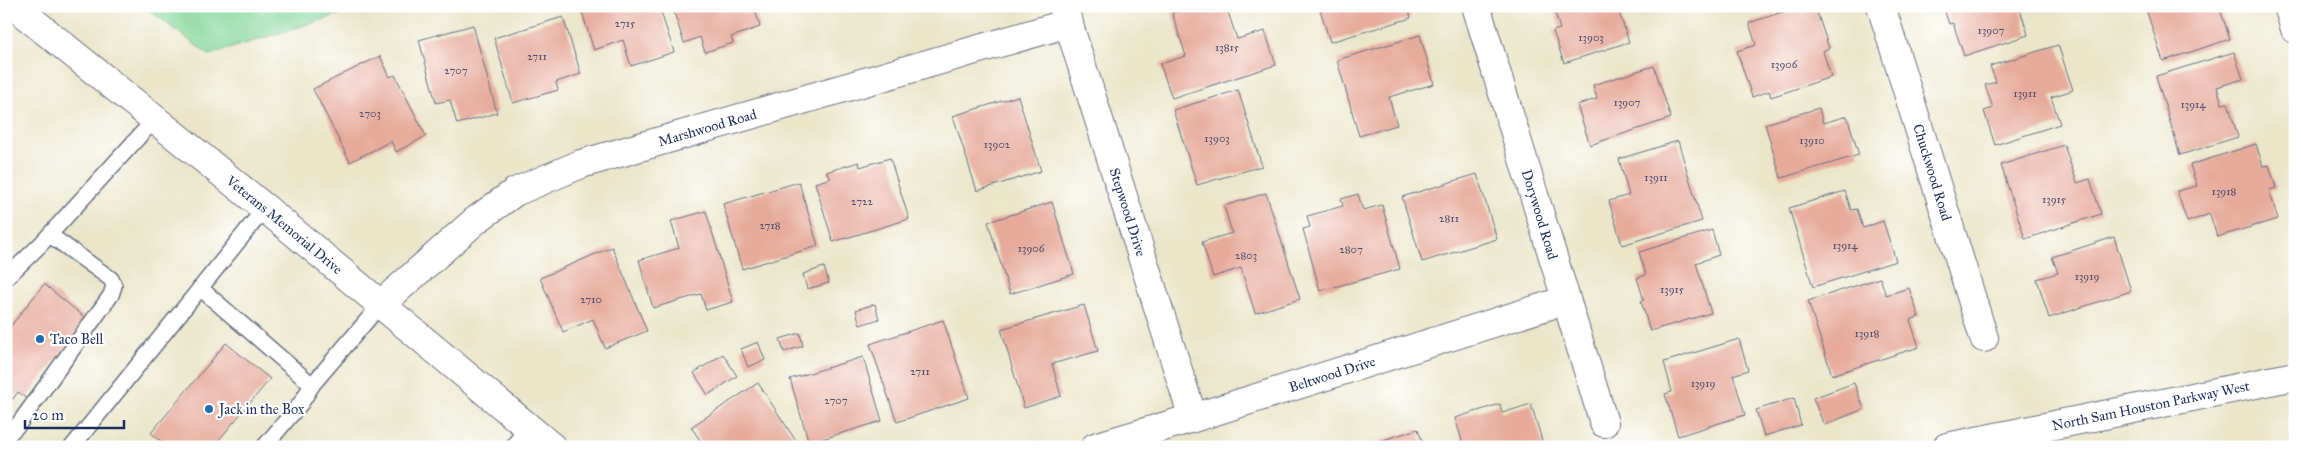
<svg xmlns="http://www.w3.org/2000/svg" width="2301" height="453" viewBox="0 0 2301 453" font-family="'IM FELL Great Primer',serif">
<rect width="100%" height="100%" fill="#fff"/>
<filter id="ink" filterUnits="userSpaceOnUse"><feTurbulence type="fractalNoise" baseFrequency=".02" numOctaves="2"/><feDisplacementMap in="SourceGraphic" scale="10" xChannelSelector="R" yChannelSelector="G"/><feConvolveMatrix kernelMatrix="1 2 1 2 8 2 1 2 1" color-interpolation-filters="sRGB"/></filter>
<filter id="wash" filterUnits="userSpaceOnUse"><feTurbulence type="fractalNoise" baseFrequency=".0096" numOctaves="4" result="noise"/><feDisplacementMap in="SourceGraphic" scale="20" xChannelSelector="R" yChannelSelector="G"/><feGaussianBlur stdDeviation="1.12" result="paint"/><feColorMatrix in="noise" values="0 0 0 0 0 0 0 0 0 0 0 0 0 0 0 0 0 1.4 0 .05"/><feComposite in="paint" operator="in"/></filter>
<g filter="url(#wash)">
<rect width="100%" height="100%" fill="#ebe6c9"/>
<path fill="#84d798" stroke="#50837b" d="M144 6H366L209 55Z"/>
<g id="blocks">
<g fill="#e7ab9b">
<path d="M580 6H659L674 52 631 66 623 40 594 50Z"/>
<path d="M672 6H754L760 27 731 37 733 43 705 52 700 37 684 43Z"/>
<path d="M1193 6H1226L1237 39 1265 31 1276 65 1172 98 1160 64 1186 56 1172 13Z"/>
<path d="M1319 6H1408L1411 18 1330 42Z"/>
<path d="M1553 6H1617L1629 42 1564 63 1553 31 1560 29Z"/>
<path d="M1800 6H1815L1829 48 1823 51 1831 77 1771 97 1769 91 1752 97 1737 51 1756 45 1749 23Z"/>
<path d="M1943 6H2019L2028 35 1964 56 1953 23 1949 24Z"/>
<path d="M2145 6H2219L2230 39 2163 61Z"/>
<path d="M563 17 581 74 556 82 558 90 513 103 494 38Z"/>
<path d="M473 25 497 113 457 124 450 100 436 103 419 40Z"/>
<path d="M1420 35 1434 84 1389 97 1397 125 1359 136 1337 60Z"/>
<path d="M2058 45 2073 90 2051 97 2060 124 1995 145 1984 111 1993 108 1985 85 1996 82 1990 66Z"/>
<path d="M2234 52 2243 79 2217 87 2222 104 2228 103 2238 137 2180 155 2156 76Z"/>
<path d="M380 56 390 77 395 75 426 136 396 152 391 141 350 162 313 89Z"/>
<path d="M1654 66 1671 118 1590 145 1577 105 1597 99 1593 85Z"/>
<path d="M1238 90 1262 166 1197 185 1173 110Z"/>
<path d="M1018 96 1041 171 977 191 953 116Z"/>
<path d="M1819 108 1823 123 1847 116 1859 155 1781 178 1765 124Z"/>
<path d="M1678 141 1702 221 1622 245 1609 201 1629 195 1619 159Z"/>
<path d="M2256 144 2263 166 2269 165 2276 188 2269 190 2278 219 2217 237 2210 214 2187 222 2177 191 2197 186 2190 165Z"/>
<path d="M2064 145 2077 183 2090 179 2101 214 2025 239 2001 165Z"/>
<path d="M890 158 909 219 833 242 815 183 831 178 826 172 859 162 860 167Z"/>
<path d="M1477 174 1497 239 1422 262 1402 197Z"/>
<path d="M799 182 818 246 742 269 723 204Z"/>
<path d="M1845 191 1851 210 1857 209 1863 228 1883 221 1896 261 1813 287 1789 208Z"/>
<path d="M1266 193 1300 299 1255 313 1241 268 1213 277 1202 242 1232 233 1224 206Z"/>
<path d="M1358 194 1363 210 1382 205 1400 269 1320 291 1303 229 1310 227 1307 216 1343 206 1341 199Z"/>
<path d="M1052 202 1074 274 1010 294 988 222Z"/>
<path d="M706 211 733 302 706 310 701 294 653 308 639 260 679 248 671 221Z"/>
<path d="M1712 230 1719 255 1696 263 1711 313 1650 331 1641 301 1644 300 1637 278 1646 275 1639 252Z"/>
<path d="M2114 237 2131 291 2049 318 2037 279 2058 273 2052 257Z"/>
<path d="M612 247 647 331 605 348 593 319 563 332 540 278Z"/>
<path d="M824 267 829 283 807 289 803 274Z"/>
<path d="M1880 278 1886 295 1909 288 1919 317 1910 320 1919 347 1832 375 1808 301Z"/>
<path d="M44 284 88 320 26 398 18 392 13 399 6 394V332Z"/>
<path d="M875 304 879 319 860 325 856 310Z"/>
<path d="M1084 305 1098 351 1052 364 1061 396 1024 408 1001 329Z"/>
<path d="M943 320 969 398 897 422 870 344Z"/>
<path d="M800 333 803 346 784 352 780 339Z"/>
<path d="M1739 339 1748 370 1733 375 1745 415 1678 436 1665 394 1672 392 1664 362Z"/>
<path d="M758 342 765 360 748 367 741 349Z"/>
<path d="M226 343 270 379 213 447H168L151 433Z"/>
<path d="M723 354 737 376 708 395 694 373Z"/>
<path d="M863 357 882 421 809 443 790 379Z"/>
<path d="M758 383 800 447H705L691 427Z"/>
<path d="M1854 383 1864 409 1824 425 1813 398Z"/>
<path d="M1794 398 1801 425 1764 436 1756 410Z"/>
<path d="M1500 404 1502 413 1531 404 1544 447H1464L1455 418Z"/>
<path d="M1418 429 1424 447H1364V446Z"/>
</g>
</g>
</g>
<g filter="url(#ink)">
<use href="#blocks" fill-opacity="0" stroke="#646f83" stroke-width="1"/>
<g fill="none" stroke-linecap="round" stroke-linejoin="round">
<defs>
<g id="service">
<path d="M6 278 41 244 155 119"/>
<path d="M200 288 312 385 301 403 264 447"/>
<path d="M312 385 381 304"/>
<path d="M6 437 18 425 111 295 114 286 111 279 50 235"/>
<path d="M72 447 265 208"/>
<path d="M513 447 527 426"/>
</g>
<g id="minor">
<path id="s1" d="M1063 6 1193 418"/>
<path id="s2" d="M1476 6 1604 423"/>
<path id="s3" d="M1881 6 1984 338"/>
<path d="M2288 6 2295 29"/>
<path id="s4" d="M381 304 476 220 515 192 581 164 1069 23"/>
<path id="s5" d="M1095 447 1193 418 1566 300"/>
</g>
<g id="secondary">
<path id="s6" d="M14 6 265 208 552 447"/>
<path id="s7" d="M1947 447 2295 376"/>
</g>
</defs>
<use href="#service" stroke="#646f83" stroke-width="18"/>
<use href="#minor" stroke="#646f83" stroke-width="30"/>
<use href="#secondary" stroke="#646f83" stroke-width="30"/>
<use href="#service" stroke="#fff" stroke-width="15"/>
<use href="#minor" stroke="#fff" stroke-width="28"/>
<use href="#secondary" stroke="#fff" stroke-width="28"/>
</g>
</g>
<g fill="#1f6fb2" stroke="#fff" stroke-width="2">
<circle cx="40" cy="339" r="5"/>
<circle cx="209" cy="409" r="5"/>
</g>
<g text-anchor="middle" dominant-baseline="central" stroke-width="4.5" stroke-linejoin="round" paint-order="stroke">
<g font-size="11" fill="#4e4e6d">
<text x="625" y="23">2715</text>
<text x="1991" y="30">13907</text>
<text x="1591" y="37">13903</text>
<text x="1227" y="47">13815</text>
<text x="537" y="56">2711</text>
<text x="1784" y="64">13906</text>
<text x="456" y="70">2707</text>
<text x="2025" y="93">13911</text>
<text x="1627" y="102">13907</text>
<text x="2193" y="104">13914</text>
<text x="370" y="113">2703</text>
<text x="1217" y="138">13903</text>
<text x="1812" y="140">13910</text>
<text x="997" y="144">13902</text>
<text x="1656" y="177">13911</text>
<text x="2224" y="191">13918</text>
<text x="2054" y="199">13915</text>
<text x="862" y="201">2722</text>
<text x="1449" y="218">2811</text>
<text x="770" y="225">2718</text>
<text x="1845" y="245">13914</text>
<text x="1031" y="248">13906</text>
<text x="1351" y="249">2807</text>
<text x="1246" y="255">2803</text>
<text x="2087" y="276">13919</text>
<text x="1672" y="289">13915</text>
<text x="591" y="299">2710</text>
<text x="1867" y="333">13918</text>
<text x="920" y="371">2711</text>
<text x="1703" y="383">13919</text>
<text x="836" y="400">2707</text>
</g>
<g font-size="14" fill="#1b2f5e" stroke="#fff">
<text stroke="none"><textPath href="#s4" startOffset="378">Marshwood Road</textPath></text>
<text stroke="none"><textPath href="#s3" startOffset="174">Chuckwood Road</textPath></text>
<text stroke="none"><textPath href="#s1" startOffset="216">Stepwood Drive</textPath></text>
<text stroke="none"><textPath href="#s2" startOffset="218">Dorywood Road</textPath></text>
<text stroke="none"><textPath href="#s6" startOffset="348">Veterans Memorial Drive</textPath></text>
<text stroke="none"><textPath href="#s5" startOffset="248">Beltwood Drive</textPath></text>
<text stroke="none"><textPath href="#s7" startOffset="208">North Sam Houston Parkway West</textPath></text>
</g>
<g font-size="14" fill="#1b2f5e" stroke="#fff" text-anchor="start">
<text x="50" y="339">Taco Bell</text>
<text x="219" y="409">Jack in the Box</text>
</g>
</g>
<rect width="2301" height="453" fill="none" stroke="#fff" stroke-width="25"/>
<path d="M25 420v8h99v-8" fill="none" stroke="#1b2f5e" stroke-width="2.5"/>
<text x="32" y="420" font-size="15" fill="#1b2f5e" stroke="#ffffff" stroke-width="4" paint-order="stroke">20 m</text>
</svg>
